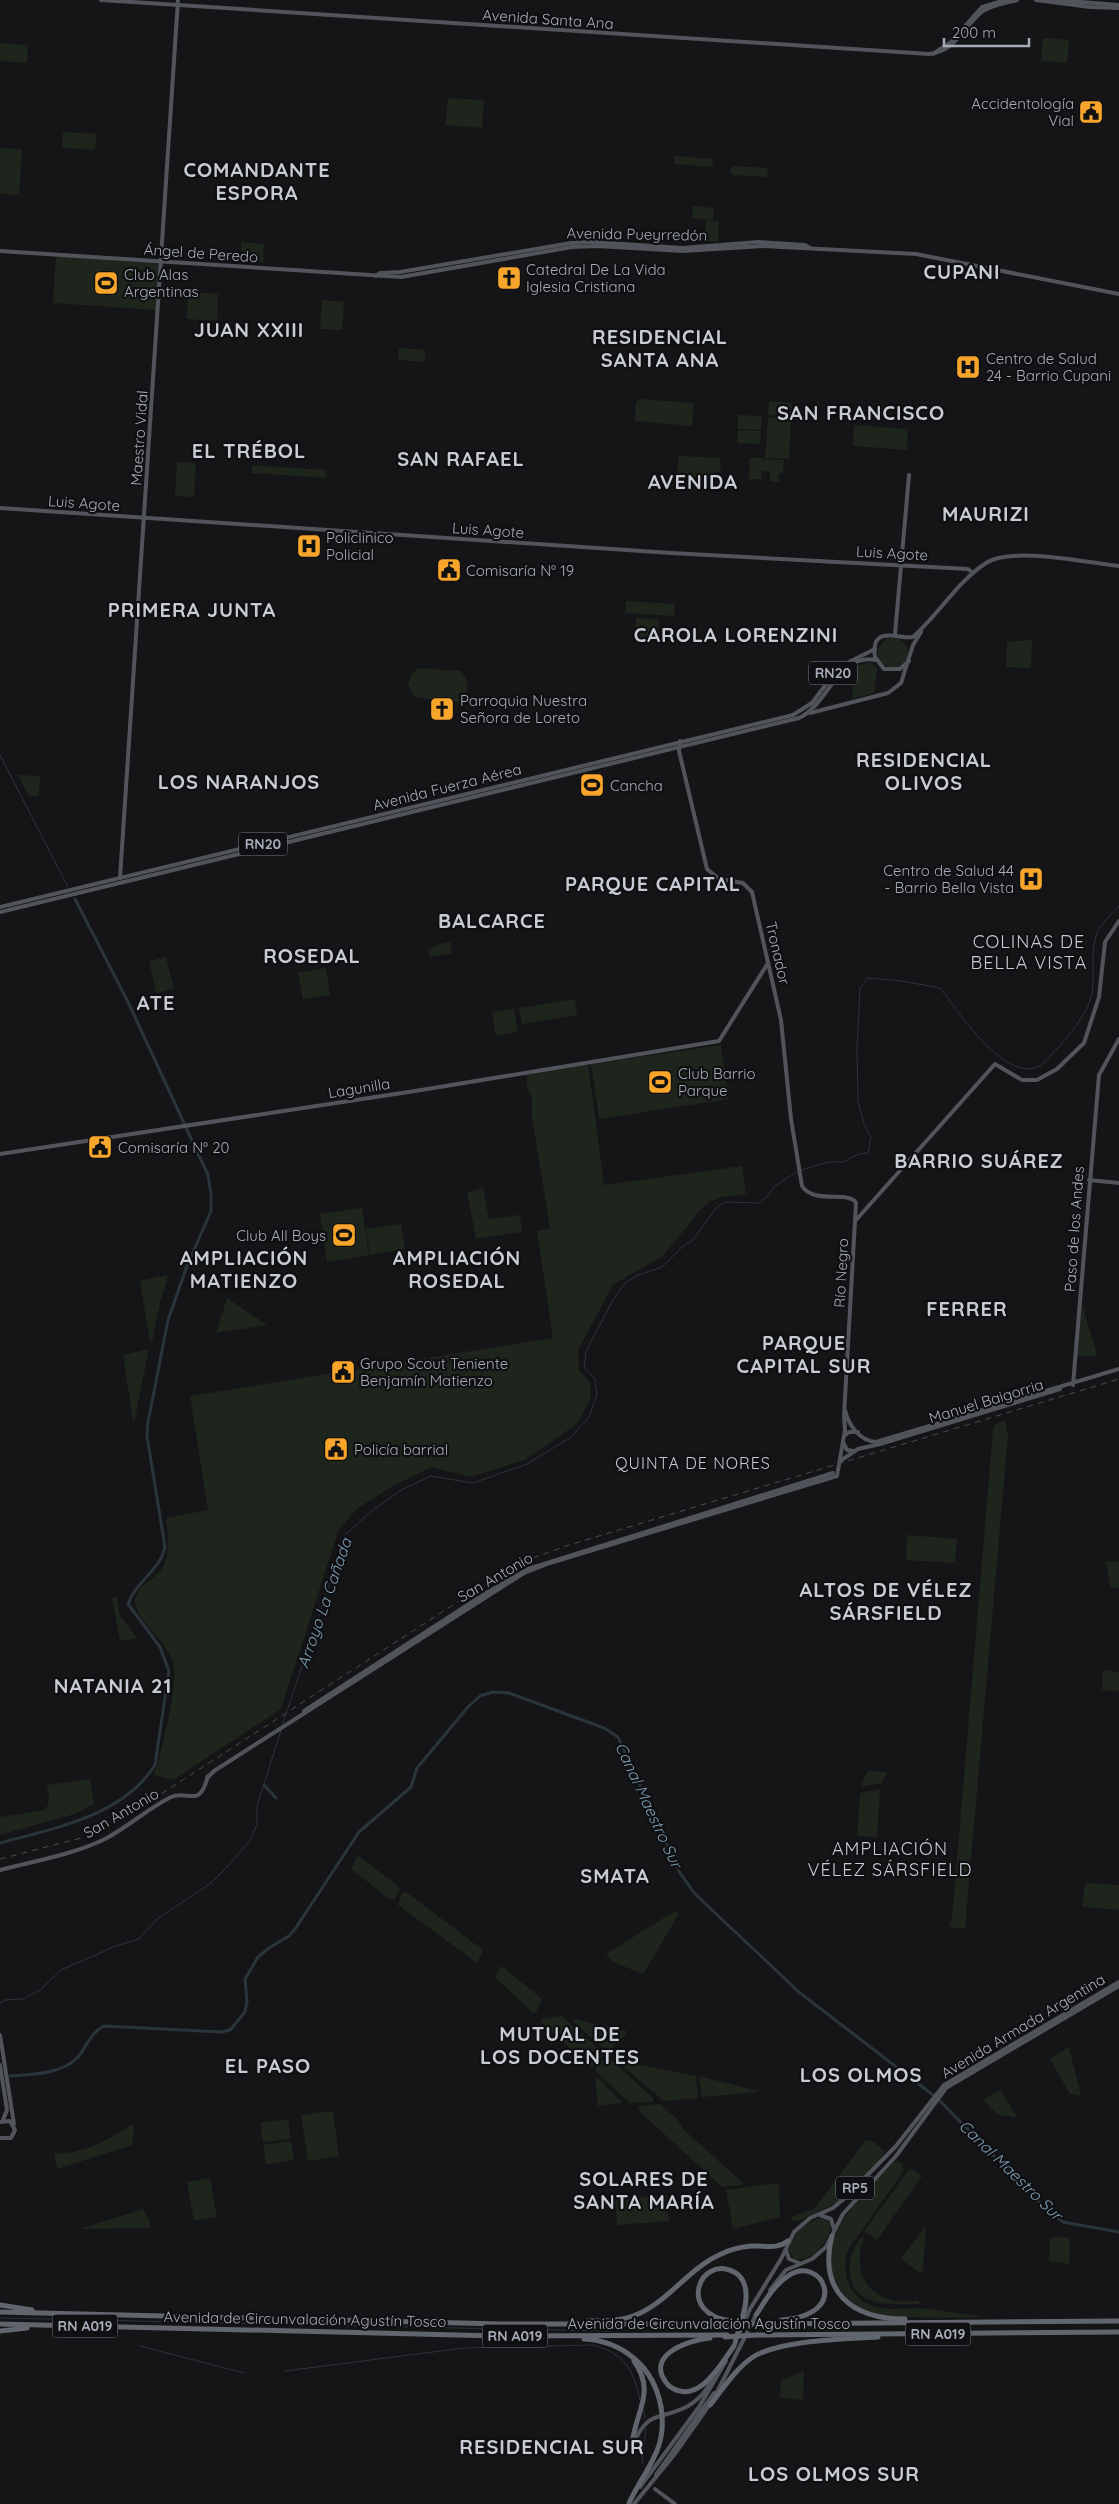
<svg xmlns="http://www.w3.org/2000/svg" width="1119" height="2504" viewBox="0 0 1119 2504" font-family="Quicksand,sans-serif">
<rect width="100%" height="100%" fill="#151517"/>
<g fill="#1d251d">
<path d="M1043 38 1069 40 1067 63 1041 61Z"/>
<path d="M0 43 28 45 27 63 0 61Z"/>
<path d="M448 98 484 100 482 128 445 125Z"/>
<path d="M63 132 97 134 95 150 62 148Z"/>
<path d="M0 148 22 149 19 195 0 194Z"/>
<path d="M675 156 712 159 713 167 674 164Z"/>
<path d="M734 166 768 168 767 177 732 175 730 169Z"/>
<path d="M693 206 714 208 713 219 708 220 719 221 718 242 704 241 706 219 692 218Z"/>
<path d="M241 242 264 244 263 264 241 250Z"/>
<path d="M56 256 159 263 156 310 53 303Z"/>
<path d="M188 292 218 294 217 321 187 319Z"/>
<path d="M322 300 344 302 342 330 320 329Z"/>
<path d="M399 348 425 350V362L398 360Z"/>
<path d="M639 399 694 403 692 426 635 421 636 403Z"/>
<path d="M769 401 792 403 791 417 768 415Z"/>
<path d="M738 415 762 416 761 430 738 429Z"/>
<path d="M768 417 791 418 789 459 765 458Z"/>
<path d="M854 425 908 429 907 450 853 446Z"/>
<path d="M738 430 761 431 760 444 737 443Z"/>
<path d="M679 456 720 458 721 470 707 479 679 475 677 473Z"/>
<path d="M750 458H762L763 464V459L784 460 783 473H779V482L770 481V472L762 471 761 479H749Z"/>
<path d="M177 462 196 463 194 497 175 496Z"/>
<path d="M252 465 327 470 326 478 251 473Z"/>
<path d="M626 601 675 604 674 616 625 613Z"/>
<path d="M636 618 659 619 658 638 635 637Z"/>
<circle cx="893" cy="653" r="15"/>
<path d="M1032 640 1031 668 1006 667 1007 642Z"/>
<path d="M870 662 877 668 874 693 852 699 853 684 843 683 845 672 853 667Z"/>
<path d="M419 668 460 671C469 678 469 687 464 697L458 702H452L414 697 408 684 412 674Z"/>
<path d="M18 775 40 776 39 796H29Z"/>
<path d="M450 942 452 953 429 957 428 950 439 944Z"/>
<path d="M166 957 174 989 156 993 149 961Z"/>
<path d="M326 968 330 995 303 999 298 973Z"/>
<path d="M575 999 577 1015 522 1024 519 1008Z"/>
<path d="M514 1009 518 1032 496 1036 492 1012Z"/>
<path d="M721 1045 729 1099 599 1119 591 1064Z"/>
<path d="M588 1063 604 1185 742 1166 746 1194 722 1197 709 1202 701 1209 664 1255 613 1285 578 1350 579 1370 591 1384 590 1400 577 1424 525 1460 470 1477 432 1467 391 1487 357 1509 339 1529 281 1709 173 1780 153 1775 158 1764C163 1740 179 1684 173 1662 167 1642 135 1618 135 1602 136 1585 153 1581 161 1570 171 1556 168 1533 166 1518L208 1510 190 1396 553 1338 537 1231 550 1229 532 1117V1099L527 1087V1073Z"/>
<path d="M483 1188 489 1219 520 1215 522 1232 476 1239 467 1192Z"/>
<path d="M362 1208 369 1255 327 1262 320 1214Z"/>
<path d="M401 1224 405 1249 370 1255 366 1229Z"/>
<path d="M167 1275 168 1276 160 1303 152 1342H150L140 1281Z"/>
<path d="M227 1298 267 1325 216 1333Z"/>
<path d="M1082 1304 1097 1355 1096 1356H1077Z"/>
<path d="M149 1349 135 1419 133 1421 123 1355Z"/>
<path d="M1005 1421 1008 1435 965 1929 949 1927 952 1919 993 1430 995 1424Z"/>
<path d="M907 1535 957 1539 955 1563 906 1560Z"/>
<path d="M1106 1561 1119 1562V1588L1110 1587Z"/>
<path d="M117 1597 120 1616 137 1638 120 1641 112 1598Z"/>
<path d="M1103 1670 1119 1672V1691L1102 1690Z"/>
<path d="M867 1771 888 1772 881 1783 861 1787Z"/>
<path d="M90 1779 94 1804 75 1814 0 1835V1817L44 1810C52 1804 48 1794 47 1785Z"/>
<path d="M880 1789 877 1837 857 1836 860 1793Z"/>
<path d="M357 1857H360L400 1888 395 1899 391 1900 351 1869Z"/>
<path d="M1085 1883 1119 1885V1910L1082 1907Z"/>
<path d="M406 1892 483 1950 477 1963 398 1905 402 1893Z"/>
<path d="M675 1911 679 1914 643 1974 613 1962 606 1954Z"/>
<path d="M500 1967H503L542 1999 536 2012 533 2013 495 1977Z"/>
<path d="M562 2016 603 2053V2056L593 2067H590L541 2022 542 2019Z"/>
<path d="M574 2019 626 2031 627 2033 608 2051 605 2050 573 2022Z"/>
<path d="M1069 2047 1081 2096 1070 2094 1050 2059Z"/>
<path d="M606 2058H609L653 2098V2102L630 2103 596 2072 595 2068Z"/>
<path d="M615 2060 696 2076 698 2098 664 2101Z"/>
<path d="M699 2076 758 2091V2092L702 2097Z"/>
<path d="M595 2078H598L623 2103 598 2106Z"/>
<path d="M1000 2090 1017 2117 998 2115 983 2100Z"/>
<path d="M660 2104 678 2120 684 2130 743 2183 742 2185 722 2187 638 2110 639 2106Z"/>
<path d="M333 2111 339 2156 308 2161 301 2115Z"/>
<path d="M288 2119 291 2139 263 2142 260 2123Z"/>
<path d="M133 2124 134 2131 132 2145 57 2169 54 2153C84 2155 109 2139 133 2124Z"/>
<path d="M871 2140 885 2151 879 2162 838 2202 798 2221H791L792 2217 815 2208 865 2141Z"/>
<path d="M291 2141 294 2160 266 2164 263 2145Z"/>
<path d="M897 2161 903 2164V2172L849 2248C838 2275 851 2303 881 2308 894 2310 907 2308 920 2308 941 2310 963 2314 985 2317 959 2318 934 2318 909 2317 899 2316 888 2317 878 2315 862 2311 848 2302 839 2288 808 2242 864 2194 893 2163Z"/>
<path d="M910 2168 922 2176 877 2240 864 2231Z"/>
<path d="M210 2178 217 2217 194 2221 187 2182Z"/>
<path d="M779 2183 780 2217 733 2229 726 2190Z"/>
<path d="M667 2195 669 2221 617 2225 615 2200Z"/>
<path d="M143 2209 149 2220 150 2228 80 2229Z"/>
<path d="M820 2218 829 2221 831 2226C830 2242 810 2263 794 2259L789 2250C791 2235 806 2222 820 2218Z"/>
<path d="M924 2228 926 2229 923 2270 920 2273 901 2259Z"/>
<path d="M862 2236 864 2238C854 2263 861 2290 888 2299 896 2303 909 2301 919 2301V2304C905 2304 889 2305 876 2302 843 2294 844 2258 862 2236Z"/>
<path d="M1053 2237 1070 2238 1069 2264 1049 2261 1050 2239Z"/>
<path d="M804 2371 803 2400 780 2397 781 2381Z"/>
</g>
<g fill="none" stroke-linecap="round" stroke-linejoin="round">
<g stroke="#2a353b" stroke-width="1">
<path d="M0 755 68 887"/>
<path d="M801 1170 828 1162H843L859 1154 868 1153 871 1137 864 1124 858 1102 857 1048 860 988 868 978 902 981 940 988C958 1011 1001 1077 1035 1068 1044 1065 1051 1054 1058 1048 1069 1035 1084 1017 1090 1001 1097 979 1089 954 1097 933 1101 923 1112 914 1119 906"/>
<path d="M282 1726 346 1534 374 1509 403 1489 431 1476 473 1483 527 1464 571 1437 589 1417 597 1395 595 1379 584 1367 586 1351 613 1300 625 1283 638 1275 662 1267 682 1247 692 1241 717 1207 726 1202 759 1203 768 1196 775 1186 797 1172"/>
<path d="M0 2003 5 2000 23 1999 40 1990 61 1970 116 1946 139 1939 157 1919 211 1883 226 1868 250 1841 257 1824V1806L281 1730"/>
<path d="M0 2318 272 2324"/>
<path d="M306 2325 611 2331"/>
<path d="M140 2346 244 2373"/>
<path d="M285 2371 464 2348 592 2345C625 2353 633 2369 640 2400"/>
<path d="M644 2411 645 2419"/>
<path d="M642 2463 646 2428"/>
</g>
<g stroke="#2a353b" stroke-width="3">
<path d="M264 1785 276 1798"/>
<path d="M0 1843C54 1828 122 1817 155 1765L169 1671 160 1647 128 1604C136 1581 160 1571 165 1547L147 1436 148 1422 168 1320 187 1266 211 1211V1194L208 1175 128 1002 75 899"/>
<path d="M10 2076C31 2074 60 2075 77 2058 87 2047 90 2033 104 2026L221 2032 230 2030 245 2012 247 2002 245 1979 258 1957 269 1948 289 1936 295 1929 359 1832 411 1787 417 1768 468 1707 480 1696 493 1692 509 1693 604 1728 618 1737 680 1873 695 1894 800 1993 933 2095"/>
<path d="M940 2101 1038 2201 1063 2222 1119 2232"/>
</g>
<g stroke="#51545b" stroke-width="4">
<path d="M101 0 929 54C956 52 964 25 983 11 992 5 1006 3 1017 0"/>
<path d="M1036 0 1090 7 1119 8"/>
<path d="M1055 0 1119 5"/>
<path d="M933 54 951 42 982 7 1006 0"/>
<path d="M0 251 401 277 572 247 597 246 683 251 763 246 916 254 1119 294"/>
<path d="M376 276 380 273 400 272 571 243 592 242 683 248 758 242 805 245 810 248"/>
<path d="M0 508 671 553 968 569 973 573"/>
<path d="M895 634 909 475"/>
<path d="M909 661 900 669H884L875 657C870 623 901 640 913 637 939 614 957 582 986 563 1011 546 1088 563 1119 566"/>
<path d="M810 713 888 693 901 683 913 645 921 632"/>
<path d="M120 878 178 0"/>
<path d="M0 907 793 715 812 703 839 667 875 649"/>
<path d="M0 912 799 718C829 704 837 653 876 660"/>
<path d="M0 1154 415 1091 719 1041 768 963"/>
<path d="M1089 1180 1119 1183"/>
<path d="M856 1220 995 1064 1022 1080H1037L1057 1069 1084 1043 1099 997 1105 942 1119 921"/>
<path d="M1073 1385 1099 1075 1119 1039"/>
<path d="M845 1410C848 1425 860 1441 876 1442L1119 1369"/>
<path d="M844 1436 849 1432H858"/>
<path d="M843 1442 847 1450 854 1451"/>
<path d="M840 1461 858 1449 880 1444 1060 1389"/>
<path d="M304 1711 486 1593 528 1569 833 1473"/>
<path d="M207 1778 214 1771 524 1573 550 1563 837 1476 845 1430 844 1416 856 1203C849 1190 814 1205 802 1186L791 1119 781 1020 752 892 743 883 719 879 707 869 679 751 680 741"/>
<path d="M0 1870C34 1861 71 1855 103 1840 127 1828 147 1809 171 1797 188 1789 199 1810 208 1776"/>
<path d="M0 2035 14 2124"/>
<path d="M0 2065 7 2110 3 2120"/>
<path d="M0 2122 10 2121 15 2130 11 2138H0"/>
<path d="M820 2215 831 2219 834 2229"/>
<path d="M786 2250 789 2259 799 2263"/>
<path d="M770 2290 786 2270 812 2259 826 2247 843 2214 896 2156 946 2088 1119 1986"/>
<path d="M740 2332 750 2309 781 2259 794 2232 810 2218 833 2208 845 2198 896 2146 944 2085 1119 1982"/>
<path d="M715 2396 757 2313"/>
<path d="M633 2445C648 2408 661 2421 688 2406 699 2400 706 2390 713 2380"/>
<path d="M656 2475 714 2393"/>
<path d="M640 2487 699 2407 726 2361"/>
<path d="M655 2489 675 2504"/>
<path d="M634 2504 674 2455 710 2404"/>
</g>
<g stroke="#61656d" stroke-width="5">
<path d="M832 2236C818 2292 852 2319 905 2319"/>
<path d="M0 2305 32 2310"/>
<path d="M0 2312 501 2324H732"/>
<path d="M756 2315C765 2301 774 2285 788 2276 821 2253 854 2315 781 2320"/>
<path d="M588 2321C603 2321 619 2321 633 2316 666 2305 687 2269 721 2254 731 2249 741 2247 751 2246 765 2245 776 2250 788 2241"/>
<path d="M732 2321C676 2315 699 2254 734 2272 742 2276 746 2285 746 2294 747 2310 739 2327 735 2343"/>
<path d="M0 2324 498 2336 727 2335"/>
<path d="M763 2324 1119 2321"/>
<path d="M0 2331 27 2328"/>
<path d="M757 2335 1119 2332"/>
<path d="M710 2338C686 2340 642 2357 669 2386 698 2407 720 2365 734 2346"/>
<path d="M584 2339C623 2341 654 2367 661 2407"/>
<path d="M710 2405C723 2389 735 2369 753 2357 780 2340 845 2339 878 2337"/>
<path d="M633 2438C638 2408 655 2391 634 2361"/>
</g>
<path stroke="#484b51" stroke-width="1" stroke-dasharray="6 5" stroke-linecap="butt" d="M0 1859 81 1838 104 1828 144 1805 507 1570 527 1560 566 1546 1119 1379"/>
<g stroke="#61656d" stroke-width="5">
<path d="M732 2324H763"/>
<path d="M725 2337 757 2335"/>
<path d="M629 2503C646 2467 668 2450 661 2407"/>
</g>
</g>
<defs>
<symbol id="civic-square" viewBox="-11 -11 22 22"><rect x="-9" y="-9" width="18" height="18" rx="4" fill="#f8a52b" stroke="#101012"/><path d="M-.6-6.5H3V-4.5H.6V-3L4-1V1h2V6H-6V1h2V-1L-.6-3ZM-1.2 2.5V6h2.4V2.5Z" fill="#111"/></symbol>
<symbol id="church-square" viewBox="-11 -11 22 22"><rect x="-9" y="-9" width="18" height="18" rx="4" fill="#f8a52b" stroke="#101012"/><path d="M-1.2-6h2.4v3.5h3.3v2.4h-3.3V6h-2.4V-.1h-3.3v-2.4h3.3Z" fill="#111"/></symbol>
<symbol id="stadium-square" viewBox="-11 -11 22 22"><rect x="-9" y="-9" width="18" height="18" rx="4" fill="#f8a52b" stroke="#101012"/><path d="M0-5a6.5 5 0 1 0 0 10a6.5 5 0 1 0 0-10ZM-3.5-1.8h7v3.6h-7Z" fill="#111"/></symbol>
<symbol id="hospital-square" viewBox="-11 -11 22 22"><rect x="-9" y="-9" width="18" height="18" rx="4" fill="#f8a52b" stroke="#101012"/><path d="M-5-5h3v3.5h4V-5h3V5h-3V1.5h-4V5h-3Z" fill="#111"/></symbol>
</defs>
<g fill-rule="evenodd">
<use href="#civic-square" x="1077" y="98" width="28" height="28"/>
<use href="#church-square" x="495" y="264" width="28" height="28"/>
<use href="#stadium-square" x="92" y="269" width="28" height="28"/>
<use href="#hospital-square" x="954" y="353" width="28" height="28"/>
<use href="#hospital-square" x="295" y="532" width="28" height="28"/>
<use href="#civic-square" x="435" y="556" width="28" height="28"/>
<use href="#church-square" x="428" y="695" width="28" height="28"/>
<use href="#stadium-square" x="578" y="771" width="28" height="28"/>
<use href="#hospital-square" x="1017" y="865" width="28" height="28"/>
<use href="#stadium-square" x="646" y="1068" width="28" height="28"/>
<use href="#civic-square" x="86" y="1133" width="28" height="28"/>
<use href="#stadium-square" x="330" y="1221" width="28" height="28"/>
<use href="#civic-square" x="329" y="1358" width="28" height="28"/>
<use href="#civic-square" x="322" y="1435" width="28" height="28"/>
</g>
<g text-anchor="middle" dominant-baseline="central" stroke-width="4.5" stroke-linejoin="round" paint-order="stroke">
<g fill="#101012" stroke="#797d86" stroke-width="1">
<rect x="809" y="661.5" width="48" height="23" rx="4"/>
<rect x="239" y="832.5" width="48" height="23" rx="4"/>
<rect x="836" y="2176.5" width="38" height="23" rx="4"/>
<rect x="52.5" y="2314.5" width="65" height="23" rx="4"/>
<rect x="905.5" y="2322.5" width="65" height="23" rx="4"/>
<rect x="482.5" y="2324.5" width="65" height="23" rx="4"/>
</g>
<g font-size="14" font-weight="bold" fill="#a6acb7">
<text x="833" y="673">RN20</text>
<text x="263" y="844">RN20</text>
<text x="855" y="2188">RP5</text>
<text x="85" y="2326">RN A019</text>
<text x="938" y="2334">RN A019</text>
<text x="515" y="2336">RN A019</text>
</g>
<g font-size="15" fill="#a6acb7" stroke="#101012">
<text transform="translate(548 19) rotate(4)">Avenida Santa Ana</text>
<text transform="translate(637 234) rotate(1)">Avenida Pueyrredón</text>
<text transform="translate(201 253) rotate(4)">Ángel de Peredo</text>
<text transform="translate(139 438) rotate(-86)">Maestro Vidal</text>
<text transform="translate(84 503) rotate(4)">Luis Agote</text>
<text transform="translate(488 530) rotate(4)">Luis Agote</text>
<text transform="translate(892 553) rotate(3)">Luis Agote</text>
<text transform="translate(447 787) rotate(-14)">Avenida Fuerza Aérea</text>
<text transform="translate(778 953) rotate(77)">Tronador</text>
<text transform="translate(359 1088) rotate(-9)">Lagunilla</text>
<text transform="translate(1074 1229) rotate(-86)">Paso de los Andes</text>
<text transform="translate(841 1273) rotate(-87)">Río Negro</text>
<text transform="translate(986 1401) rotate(-17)">Manuel Baigorria</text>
<text transform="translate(495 1577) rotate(-30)">San Antonio</text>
<text transform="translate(121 1813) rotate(-30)">San Antonio</text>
<text transform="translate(1023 2026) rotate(-31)">Avenida Armada Argentina</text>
<text transform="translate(305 2319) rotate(1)">Avenida de Circunvalación Agustín Tosco</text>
<text x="709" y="2323">Avenida de Circunvalación Agustín Tosco</text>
</g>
<g font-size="15" fill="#a6acb7" stroke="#101012" text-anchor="start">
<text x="1074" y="103" text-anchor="end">Accidentología<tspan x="1074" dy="17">Vial</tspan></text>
<text x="526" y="269">Catedral De La Vida<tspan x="526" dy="17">Iglesia Cristiana</tspan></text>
<text x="124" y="274">Club Alas<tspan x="124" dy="17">Argentinas</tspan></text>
<text x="986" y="358">Centro de Salud<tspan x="986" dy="17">24 - Barrio Cupani</tspan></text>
<text x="326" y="537">Policlinico<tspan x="326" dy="17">Policial</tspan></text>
<text x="466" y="570">Comisaría N° 19</text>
<text x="460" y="700">Parroquia Nuestra<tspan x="460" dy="17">Señora de Loreto</tspan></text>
<text x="610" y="785">Cancha</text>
<text x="1014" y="870" text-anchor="end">Centro de Salud 44<tspan x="1014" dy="17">- Barrio Bella Vista</tspan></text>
<text x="678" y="1073">Club Barrio<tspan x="678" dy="17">Parque</tspan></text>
<text x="118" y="1147">Comisaría N° 20</text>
<text x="326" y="1235" text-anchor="end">Club All Boys</text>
<text x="360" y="1363">Grupo Scout Teniente<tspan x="360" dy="17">Benjamín Matienzo</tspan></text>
<text x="354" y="1449">Policía barrial</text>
</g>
<g font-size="16" letter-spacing="1" fill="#c7cbd3" stroke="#101012">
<text x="693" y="1463">QUINTA DE NORES</text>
</g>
<g font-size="16" font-style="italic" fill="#7c9db4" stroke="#101012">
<text transform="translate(324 1603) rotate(-71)">Arroyo La Cañada</text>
<text transform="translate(649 1805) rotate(65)">Canal Maestro Sur</text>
<text transform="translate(1011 2170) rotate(44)">Canal Maestro Sur</text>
</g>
<g font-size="18" letter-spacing="1" fill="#c7cbd3" stroke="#101012">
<text x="1029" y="941">COLINAS DE<tspan x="1029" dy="21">BELLA VISTA</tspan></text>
<text x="890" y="1848">AMPLIACIÓN<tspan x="890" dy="21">VÉLEZ SÁRSFIELD</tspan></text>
</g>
<g font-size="20" font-weight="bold" letter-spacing="1" fill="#c7cbd3" stroke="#101012">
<text x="257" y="169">COMANDANTE<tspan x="257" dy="23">ESPORA</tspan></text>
<text x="962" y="271">CUPANI</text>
<text x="249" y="329">JUAN XXIII</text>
<text x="660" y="336">RESIDENCIAL<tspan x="660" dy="23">SANTA ANA</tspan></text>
<text x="861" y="412">SAN FRANCISCO</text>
<text x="249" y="450">EL TRÉBOL</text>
<text x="461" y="458">SAN RAFAEL</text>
<text x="693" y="481">AVENIDA</text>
<text x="986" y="513">MAURIZI</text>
<text x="192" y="609">PRIMERA JUNTA</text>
<text x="736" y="634">CAROLA LORENZINI</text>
<text x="924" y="759">RESIDENCIAL<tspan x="924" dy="23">OLIVOS</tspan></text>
<text x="239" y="781">LOS NARANJOS</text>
<text x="653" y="883">PARQUE CAPITAL</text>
<text x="492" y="920">BALCARCE</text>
<text x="312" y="955">ROSEDAL</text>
<text x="156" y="1002">ATE</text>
<text x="979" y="1160">BARRIO SUÁREZ</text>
<text x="244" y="1257">AMPLIACIÓN<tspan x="244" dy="23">MATIENZO</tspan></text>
<text x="457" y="1257">AMPLIACIÓN<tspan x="457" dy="23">ROSEDAL</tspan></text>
<text x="967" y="1308">FERRER</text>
<text x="804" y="1342">PARQUE<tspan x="804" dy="23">CAPITAL SUR</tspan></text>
<text x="886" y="1589">ALTOS DE VÉLEZ<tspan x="886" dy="23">SÁRSFIELD</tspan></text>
<text x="113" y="1685">NATANIA 21</text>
<text x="615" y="1875">SMATA</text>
<text x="560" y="2033">MUTUAL DE<tspan x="560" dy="23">LOS DOCENTES</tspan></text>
<text x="268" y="2065">EL PASO</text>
<text x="861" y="2074">LOS OLMOS</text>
<text x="644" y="2178">SOLARES DE<tspan x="644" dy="23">SANTA MARÍA</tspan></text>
<text x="552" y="2446">RESIDENCIAL SUR</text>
<text x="834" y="2473">LOS OLMOS SUR</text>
</g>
</g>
<path d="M944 38v8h85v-8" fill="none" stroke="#a6acb7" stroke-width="2.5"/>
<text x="952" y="38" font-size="15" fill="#a6acb7" stroke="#101012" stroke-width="4" paint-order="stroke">200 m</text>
</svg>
